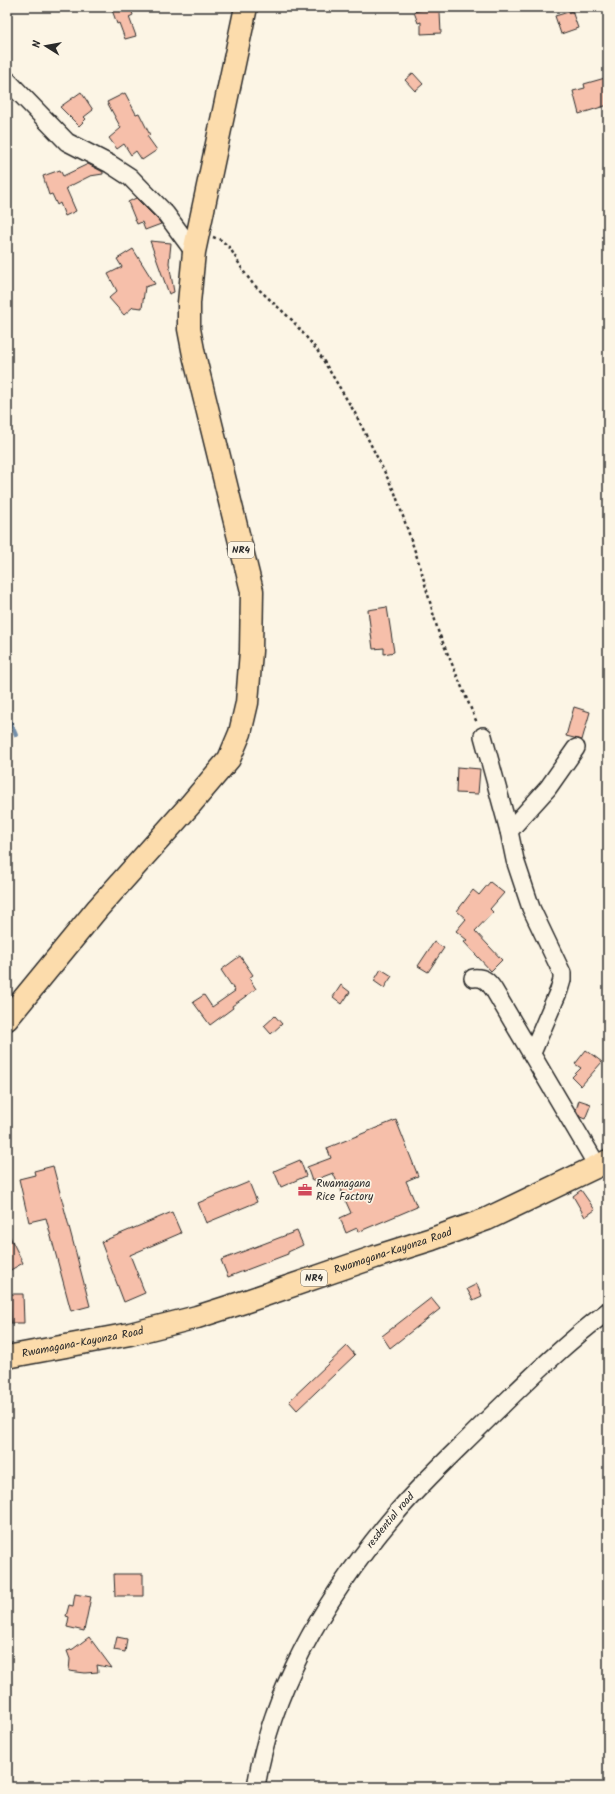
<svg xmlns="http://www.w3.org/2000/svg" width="615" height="1794" viewBox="0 0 615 1794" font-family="Kalam,sans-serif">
<rect width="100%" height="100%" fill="#fcf5e5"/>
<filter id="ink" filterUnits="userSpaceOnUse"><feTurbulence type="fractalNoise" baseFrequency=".025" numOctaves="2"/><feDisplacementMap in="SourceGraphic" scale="8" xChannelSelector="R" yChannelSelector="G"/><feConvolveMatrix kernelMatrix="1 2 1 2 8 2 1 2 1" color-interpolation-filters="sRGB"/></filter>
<g filter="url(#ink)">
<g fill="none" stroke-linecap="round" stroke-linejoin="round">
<g stroke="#738faa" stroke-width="4">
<path d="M7 714 16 735"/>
<path d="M607 1787 606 1736 608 1731"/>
</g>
</g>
<g fill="#f6bfaa" stroke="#2b2b2b">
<path d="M111 7H130L133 15 129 17 136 36 125 39 119 23 117 24Z"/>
<path d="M430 7H438L440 13 441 33 421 34V22L418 23 414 12Z"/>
<path d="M572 11 578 28 561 34 555 16Z"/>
<path d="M413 73 423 84 415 91 405 80Z"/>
<path d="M605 78 608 90V105L579 114 573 91 585 88 584 84Z"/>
<path d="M81 92 93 110 84 117 86 119 79 126 60 107Z"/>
<path d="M125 93 136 114 139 113 150 135 147 136 157 150 142 160 136 151 131 155 124 144 117 149 109 138 121 128 107 102Z"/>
<path d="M88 164 103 172V174L90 176 66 188 76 211 65 216 60 203 57 205 52 194 49 195 43 176 60 170 63 176Z"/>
<path d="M136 198 158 220 161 224 145 230 142 222 137 224 128 202Z"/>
<path d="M150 241 171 243 169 263 174 292 169 294Z"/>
<path d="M133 249 155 284 145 287 142 308 133 307 124 315 109 298 117 291 108 274 122 267 117 259Z"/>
<path d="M387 607 394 652 384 654V648L373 649 368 610Z"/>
<path d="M574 707 590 712 582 740 566 736Z"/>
<path d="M457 767 480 769 478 794 456 793Z"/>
<path d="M490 882 504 893 490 909 493 912 475 931 502 960 491 971 464 942 467 940 456 931 466 919 457 911 473 890 479 895Z"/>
<path d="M434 942 444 948 428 972 418 966Z"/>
<path d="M240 956 253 975 249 978 256 989 232 1006 233 1008 210 1025 193 1002 204 995 212 1007 235 991 221 970Z"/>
<path d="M381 969 392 976 384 988 374 981Z"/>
<path d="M341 985 350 992 342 1004 333 997Z"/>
<path d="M275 1016 282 1024 271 1034 264 1026Z"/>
<path d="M586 1050 602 1062 581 1086 572 1077 581 1068 575 1064Z"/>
<path d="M579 1100 591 1104 585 1119 580 1117 576 1110Z"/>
<path d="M396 1120 418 1176 406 1181 417 1207 358 1232 357 1228 346 1233 340 1218 351 1213 333 1173 312 1181 307 1167 331 1158 327 1148Z"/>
<path d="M300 1160 306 1176 281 1187 274 1171Z"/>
<path d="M53 1166 90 1306 71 1311 46 1218 29 1222 19 1179 35 1175 34 1171Z"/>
<path d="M249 1182 257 1202 206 1223 198 1203Z"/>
<path d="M581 1190 595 1210 585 1217 573 1196Z"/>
<path d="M172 1212 181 1233 130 1255 145 1293 124 1302 101 1242Z"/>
<path d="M7 1231 23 1263 7 1272Z"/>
<path d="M297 1231 303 1245 288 1252V1254L228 1277 221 1260Z"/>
<path d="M477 1284 482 1296 473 1300 467 1289Z"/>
<path d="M10 1294H23L24 1323H11Z"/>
<path d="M431 1298 440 1309 390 1348 382 1336Z"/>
<path d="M347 1346 355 1355 297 1410 289 1401Z"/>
<path d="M114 1574H143V1596H115Z"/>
<path d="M75 1594 91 1597 84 1631 67 1627 69 1617 66 1616 69 1605 73 1606Z"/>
<path d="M89 1637 112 1668 97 1665 98 1672 85 1673 69 1671 70 1659 67 1651 73 1649Z"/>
<path d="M117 1637 127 1639 125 1652 114 1650Z"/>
</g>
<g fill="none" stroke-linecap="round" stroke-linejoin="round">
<defs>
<g id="minor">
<path d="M7 80 67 142 110 164 130 177 166 214 194 252"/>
<path d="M483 736 509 831 515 860 531 908 562 973V980L559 990 532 1053"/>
<path d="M509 831 548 788 576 748"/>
<path d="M473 978C484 977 488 981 494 990L598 1167"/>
<path id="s1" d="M256 1787C272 1686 328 1594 393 1517 421 1483 453 1454 484 1423 524 1384 564 1344 608 1311"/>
</g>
<g id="highway">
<path d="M7 1019 98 908 190 805 229 759 240 733 247 703 251 651 252 591 194 355 189 329V303L194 252 246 7"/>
<path id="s2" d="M7 1357 130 1334 197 1317 247 1301 375 1257 432 1239 487 1219 608 1161"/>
</g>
</defs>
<use href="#minor" stroke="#2b2b2b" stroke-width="20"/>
<use href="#highway" stroke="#2b2b2b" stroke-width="25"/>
<path stroke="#2b2b2b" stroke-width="2.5" stroke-dasharray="3 3" stroke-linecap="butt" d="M213 237 221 240 230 248 244 272 253 284 292 320 317 350 355 413 395 493 420 566 438 631 477 723"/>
<use href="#minor" stroke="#fcf5e5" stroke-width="17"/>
<use href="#highway" stroke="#fcdcac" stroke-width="22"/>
</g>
</g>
<defs>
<symbol id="office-bare" viewBox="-9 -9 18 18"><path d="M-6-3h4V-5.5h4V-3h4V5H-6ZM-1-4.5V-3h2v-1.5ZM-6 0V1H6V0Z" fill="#d1495b" stroke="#fcf5e5" stroke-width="2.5" paint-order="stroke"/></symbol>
</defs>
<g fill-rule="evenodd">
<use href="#office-bare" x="295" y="1180" width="20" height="20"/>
</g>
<g text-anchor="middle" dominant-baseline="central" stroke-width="3.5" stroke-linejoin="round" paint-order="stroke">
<g fill="#fcf5e5" stroke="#6a6863" stroke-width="1">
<rect x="228" y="542" width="26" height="16" rx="3"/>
<rect x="301" y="1270" width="26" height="16" rx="3"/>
</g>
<g font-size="10" font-weight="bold" fill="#2b2b2b">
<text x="241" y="550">NR4</text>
<text x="314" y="1278">NR4</text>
</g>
<g font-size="11" fill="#2b2b2b" stroke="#fcf5e5" text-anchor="start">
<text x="316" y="1184">Rwamagana<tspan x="316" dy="13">Rice Factory</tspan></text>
</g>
<g font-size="11" fill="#2b2b2b" stroke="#fcf5e5">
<text stroke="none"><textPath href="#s2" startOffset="401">Rwamagana-Kayonza Road</textPath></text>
<text stroke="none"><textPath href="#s2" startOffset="77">Rwamagana-Kayonza Road</textPath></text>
<text stroke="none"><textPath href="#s1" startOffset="302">resdential road</textPath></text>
</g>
</g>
<rect width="615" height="1794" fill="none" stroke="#fcf5e5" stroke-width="24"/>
<rect x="12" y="12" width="591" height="1770" fill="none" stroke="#2b2b2b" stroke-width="1.5" filter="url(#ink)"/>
<g transform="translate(46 46) rotate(281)" stroke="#fcf5e5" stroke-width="3" paint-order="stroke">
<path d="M0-3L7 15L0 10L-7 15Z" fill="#2b2b2b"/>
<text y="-6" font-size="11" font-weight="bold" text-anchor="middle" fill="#2b2b2b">N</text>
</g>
</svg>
